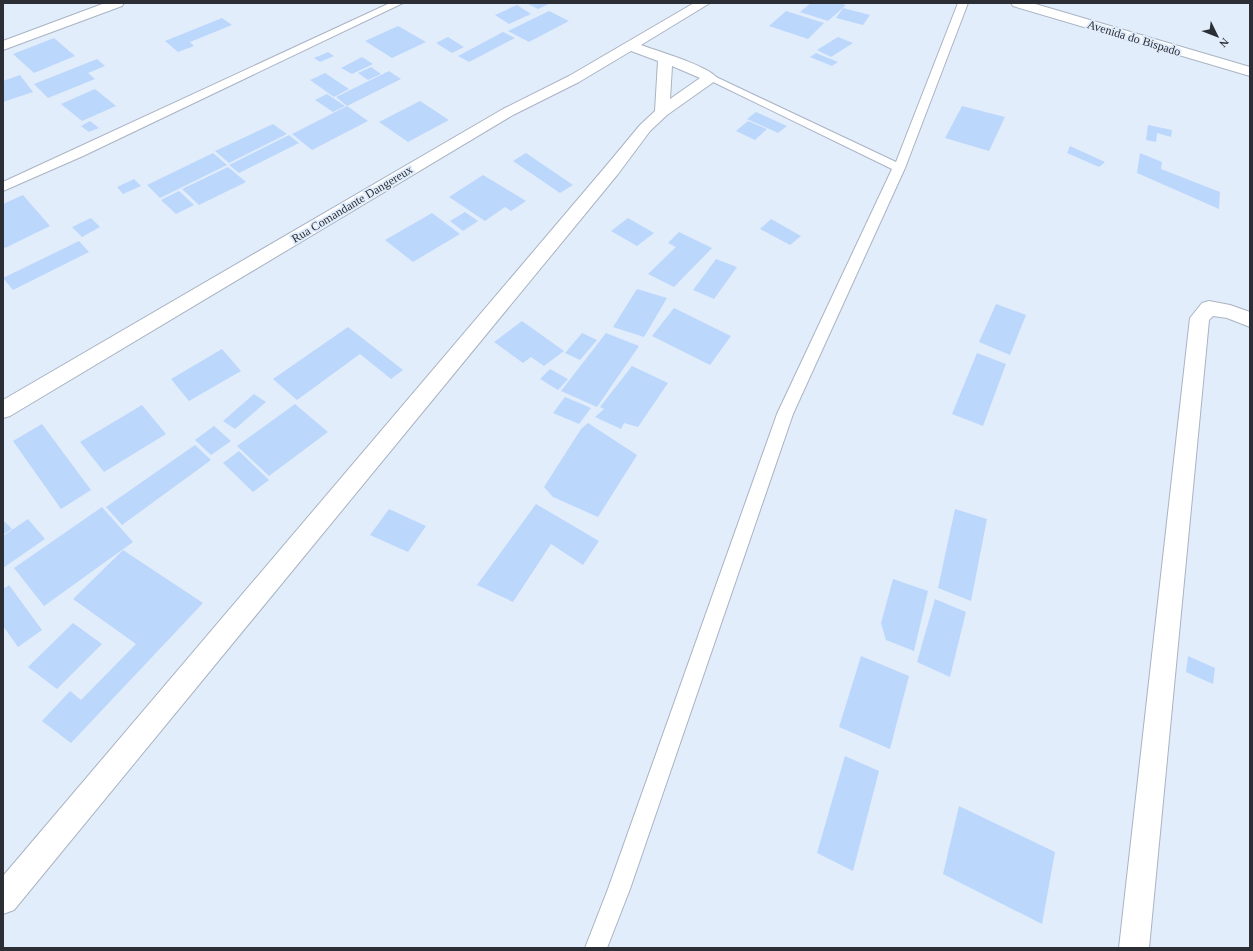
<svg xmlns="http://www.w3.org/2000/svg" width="1253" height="951" viewBox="0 0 1253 951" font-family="Georgia,serif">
<rect width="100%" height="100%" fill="#e2edfc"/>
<g fill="#bcd7fc">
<path d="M526 3H551L538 9Z"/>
<path d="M811 3H839L846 5 828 21 800 12Z"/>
<path d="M517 5 531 14 509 24 495 15Z"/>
<path d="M843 8 870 15 863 25 836 18Z"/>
<path d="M549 11 569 21 529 42 508 31Z"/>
<path d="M786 11 824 23 808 39 769 26Z"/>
<path d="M222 18 232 25 190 42 194 46 178 52 165 41Z"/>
<path d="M398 26 426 42 392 58 365 41Z"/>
<path d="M503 32 515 38 469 62 458 56Z"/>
<path d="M448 37 464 47 452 53 436 43Z"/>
<path d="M838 37 853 43 831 57 817 50Z"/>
<path d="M54 38 75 56 34 73 13 54Z"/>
<path d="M328 52 334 56 320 62 314 58Z"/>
<path d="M816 53 838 62 832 66 810 57Z"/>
<path d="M362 57 373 64 352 74 341 68Z"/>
<path d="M97 59 105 66 88 73 95 79 48 98 34 84Z"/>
<path d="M371 67 381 74 368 80 358 73Z"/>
<path d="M389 71 401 79 347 106 336 97Z"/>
<path d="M325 73 349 89 334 97 310 80Z"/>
<path d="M20 75 33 92 3 102V81Z"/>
<path d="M95 89 116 106 82 121 61 104Z"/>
<path d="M327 94 345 106 333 112 315 100Z"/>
<path d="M420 101 449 120 408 142 379 122Z"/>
<path d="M347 106 368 121 312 150 292 134Z"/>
<path d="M962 106 1005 117 989 151 945 138Z"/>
<path d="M756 112 787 126 778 133 747 119Z"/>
<path d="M90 121 99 128 89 132 81 126Z"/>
<path d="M748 121 767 129 755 140 736 131Z"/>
<path d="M273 124 287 134 229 163 215 151Z"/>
<path d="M1148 125 1172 130 1171 137 1157 133 1156 142 1146 140Z"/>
<path d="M289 135 299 143 239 173 229 165Z"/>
<path d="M1070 146 1105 162 1099 167 1067 153Z"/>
<path d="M213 153 227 165 160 198 147 185Z"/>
<path d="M526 153 573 185 560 193 513 161Z"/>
<path d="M1140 153 1162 162 1161 169 1220 192 1219 209 1137 173Z"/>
<path d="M228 167 246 182 199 205 182 189Z"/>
<path d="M483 175 526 201 511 211 505 207 485 221 449 197Z"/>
<path d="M134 179 141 186 123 194 117 187Z"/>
<path d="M179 191 194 205 176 214 161 200Z"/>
<path d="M23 195 50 226 5 248 3 245V204Z"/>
<path d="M465 212 478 221 463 231 450 221Z"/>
<path d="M432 213 460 234 413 262 385 240Z"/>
<path d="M91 218 100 227 82 237 72 227Z"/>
<path d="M628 218 654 233 637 246 611 231Z"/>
<path d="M771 219 801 236 790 245 760 229Z"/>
<path d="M679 232 712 248 674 287 648 274 676 247 668 243Z"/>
<path d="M79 241 89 252 13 290 3 278Z"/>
<path d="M716 259 737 267 714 299 693 290Z"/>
<path d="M637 289 667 298 644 337 613 327Z"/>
<path d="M996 304 1026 315 1010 355 979 342Z"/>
<path d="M674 308 731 336 710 365 652 336Z"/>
<path d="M522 321 564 351 544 366 531 357 523 363 494 342Z"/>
<path d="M348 327 403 370 391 379 360 354 297 400 273 379Z"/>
<path d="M582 333 597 340 580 360 565 353Z"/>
<path d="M606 333 639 346 597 407 561 391Z"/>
<path d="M222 349 241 371 189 401 171 379Z"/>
<path d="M977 353 1006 364 983 426 952 414Z"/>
<path d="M632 366 668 383 638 427 624 423 621 429 595 417 604 409 600 407Z"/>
<path d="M550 369 568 379 558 390 540 379Z"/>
<path d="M254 394 266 402 235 429 223 421Z"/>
<path d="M565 397 591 408 579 424 553 413Z"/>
<path d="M295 404 328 432 269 476 237 446Z"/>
<path d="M142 405 166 434 104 472 80 442Z"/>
<path d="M588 423 637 455 598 517 553 497 544 487 581 429Z"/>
<path d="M42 424 91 490 61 509 13 441Z"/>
<path d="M214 426 231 441 211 455 195 440Z"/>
<path d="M195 445 211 460 122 525 106 507Z"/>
<path d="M239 451 269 480 253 492 223 463Z"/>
<path d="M536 504 599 541 583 565 551 544 513 602 477 585Z"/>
<path d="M102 507 133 542 44 606 14 568Z"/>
<path d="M389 509 426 526 408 552 370 535Z"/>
<path d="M955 509 987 519 971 601 938 588Z"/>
<path d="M28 519 45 539 3 568V536Z"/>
<path d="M3 520 12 529 3 535Z"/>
<path d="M123 550 203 603 71 743 42 721 70 691 81 700 136 644 73 599Z"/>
<path d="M893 579 928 591 914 651 886 640 881 623Z"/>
<path d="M9 585 42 630 18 647 3 626V589Z"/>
<path d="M935 599 966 612 950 677 917 662Z"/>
<path d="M73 623 102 644 57 689 28 667Z"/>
<path d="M861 656 909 676 890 749 839 727Z"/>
<path d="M1188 656 1215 668 1213 684 1186 672Z"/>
<path d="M845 756 879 771 853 871 817 853Z"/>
<path d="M959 806 1055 852 1042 924 943 874Z"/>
</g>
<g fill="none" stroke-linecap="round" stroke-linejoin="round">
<defs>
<g id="lane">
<path d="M390 3H403L83 156 3 191V182Z"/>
<path d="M958 3H968L905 168 793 414 630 889 607 948H585L608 889 777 414 892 169 705 78 710 75 714 76 896 162Z"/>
</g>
<g id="street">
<path d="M105 3H124L122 6 3 50V41Z"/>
<path d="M694 3H710L641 45C657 51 709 66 717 78L715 81 667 115 650 131 618 174 14 910 3 914V876L606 166 640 125 655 111 658 61 631 51 579 82 513 115 10 416 3 418V400L503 109 569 76ZM672 66 700 78 670 99Z"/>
<path d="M1209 301 1230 305 1250 312V327L1227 318 1213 316 1209 320 1149 948H1119L1190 318 1202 303Z"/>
</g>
<path id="secondary" d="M1011 3H1032L1250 67V76L1013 6Z"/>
</defs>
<use href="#lane" stroke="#a9b3c2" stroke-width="2"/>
<use href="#street" stroke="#a9b3c2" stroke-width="2"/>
<use href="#secondary" stroke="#a9b3c2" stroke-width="2"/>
<use href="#lane" fill="#fff" fill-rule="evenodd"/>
<use href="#street" fill="#fff" fill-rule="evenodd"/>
<use href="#secondary" fill="#fff" fill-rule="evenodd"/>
</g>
<g text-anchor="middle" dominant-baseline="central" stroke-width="4" stroke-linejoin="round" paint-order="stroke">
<g font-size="12" fill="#2b2f35" stroke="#e2edfc">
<text transform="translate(1134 38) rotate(17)">Avenida do Bispado</text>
<text transform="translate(352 204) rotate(-31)">Rua Comandante Dangereux</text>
</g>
</g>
<rect width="1253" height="951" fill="none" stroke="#2b2f35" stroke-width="8"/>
<g transform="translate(1217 36) rotate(133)" stroke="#e2edfc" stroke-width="3" paint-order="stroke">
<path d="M0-3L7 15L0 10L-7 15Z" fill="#2b2f35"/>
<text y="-6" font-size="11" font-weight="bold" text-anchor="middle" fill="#2b2f35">N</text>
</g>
</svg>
